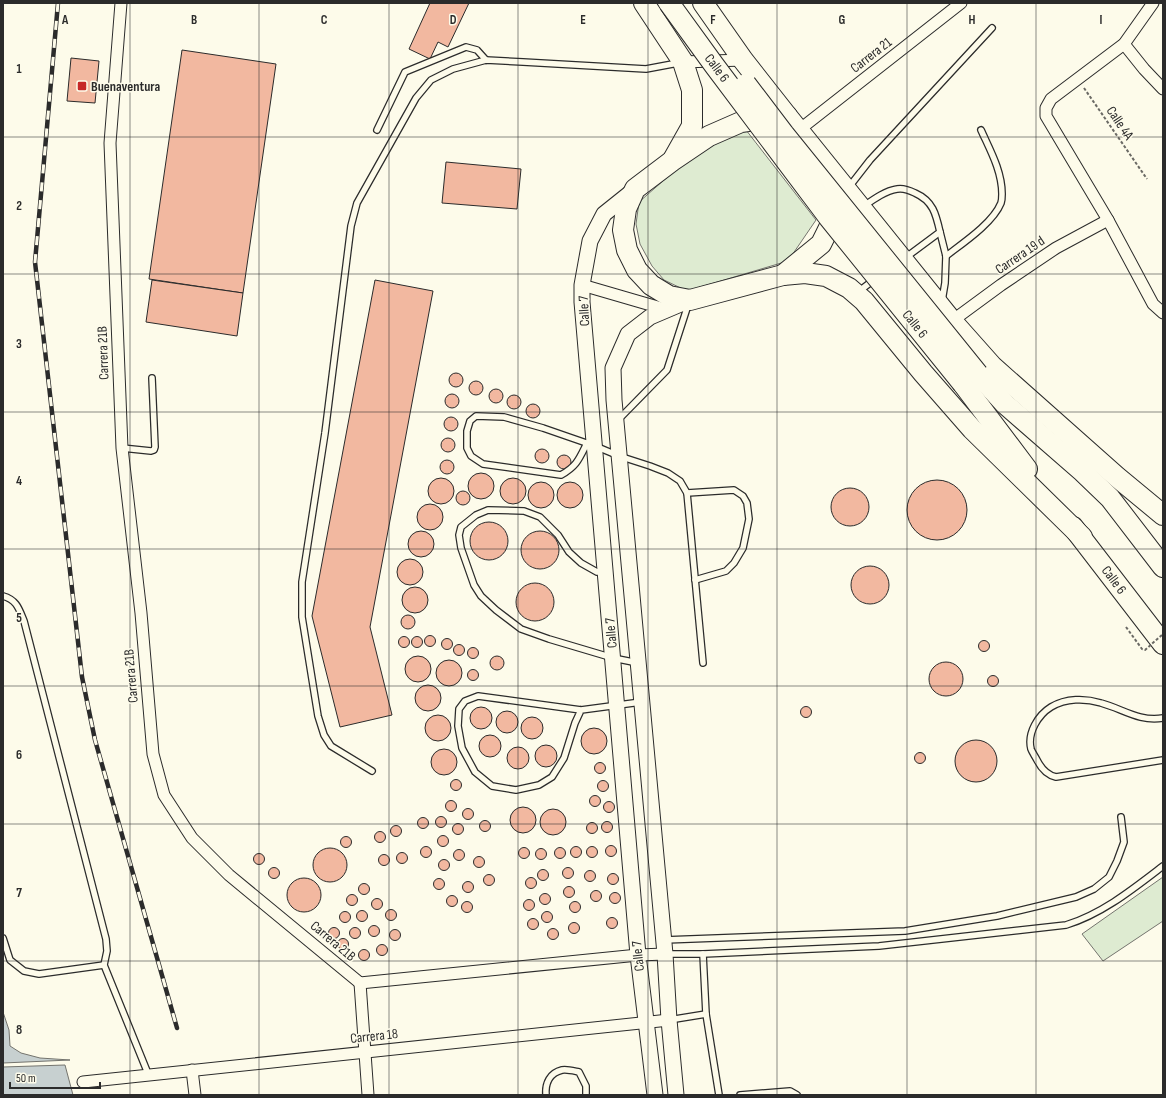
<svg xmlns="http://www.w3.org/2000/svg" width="1166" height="1098" viewBox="0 0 1166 1098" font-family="'Sofia Sans Condensed',sans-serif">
<rect width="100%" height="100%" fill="#fdfbea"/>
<g fill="#deebd1" stroke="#74746e">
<path d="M746 130 816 220 788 261 687 291 664 280 652 266 640 244 636 224 639 202 688 159 716 139Z"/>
<path d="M1163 877V921L1103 961 1082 934Z"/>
</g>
<g fill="#c7d0d0" stroke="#74746e">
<path d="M3 1012 9 1030 10 1046 21 1053 40 1058 70 1060 3 1063Z"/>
<path d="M65 1065 73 1095H3V1067Z"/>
</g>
<g fill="#f2b8a0" stroke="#2b2b2b">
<path d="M430 3H469L448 47 438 42 430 59 409 49Z"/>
<path d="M182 50 276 64 243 293 149 279Z"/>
<path d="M71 58 99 61 95 103 67 101Z"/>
<path d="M446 162 521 169 517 209 442 203Z"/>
<path d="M152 280 243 293 237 336 146 322Z"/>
<path d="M375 280 433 291 370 627 392 715 340 727 312 616Z"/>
<circle cx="456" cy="380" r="7"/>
<circle cx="476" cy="388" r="7"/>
<circle cx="496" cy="396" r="7"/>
<circle cx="452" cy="401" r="7"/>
<circle cx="514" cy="402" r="7"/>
<circle cx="533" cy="411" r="7"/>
<circle cx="451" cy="424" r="7"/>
<circle cx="448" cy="445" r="7"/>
<circle cx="542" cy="456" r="7"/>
<circle cx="564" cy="462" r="7"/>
<circle cx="447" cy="467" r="7"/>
<circle cx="481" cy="486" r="13"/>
<circle cx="513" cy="491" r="13"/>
<circle cx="441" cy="491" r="13"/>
<circle cx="937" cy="510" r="30"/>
<circle cx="541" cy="495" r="13"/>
<circle cx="570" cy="495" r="13"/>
<circle cx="850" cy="507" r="19"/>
<circle cx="463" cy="498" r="7"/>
<circle cx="430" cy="517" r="13"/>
<circle cx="489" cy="541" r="19"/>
<circle cx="421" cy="544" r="13"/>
<circle cx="540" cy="550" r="19"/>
<circle cx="410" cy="572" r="13"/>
<circle cx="870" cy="585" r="19"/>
<circle cx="535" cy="602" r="19"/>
<circle cx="415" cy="600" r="13"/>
<circle cx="408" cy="622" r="7"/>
<circle cx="430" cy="641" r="5.5"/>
<circle cx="417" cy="642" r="5.5"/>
<circle cx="404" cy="642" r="5.5"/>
<circle cx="447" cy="644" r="5.5"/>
<circle cx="984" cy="646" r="5.5"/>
<circle cx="459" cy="650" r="5.5"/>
<circle cx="473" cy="653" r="5.5"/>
<circle cx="497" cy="663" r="7"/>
<circle cx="418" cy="669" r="13"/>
<circle cx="449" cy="673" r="13"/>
<circle cx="946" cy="679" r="17"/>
<circle cx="473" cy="675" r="5.5"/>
<circle cx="993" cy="681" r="5.5"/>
<circle cx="428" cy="698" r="13"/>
<circle cx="481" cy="718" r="11"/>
<circle cx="806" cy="712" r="5.5"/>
<circle cx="507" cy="722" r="11"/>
<circle cx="438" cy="728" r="13"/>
<circle cx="532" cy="728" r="11"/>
<circle cx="594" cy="741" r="13"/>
<circle cx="490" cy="746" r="11"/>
<circle cx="976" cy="761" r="21"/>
<circle cx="546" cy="756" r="11"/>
<circle cx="518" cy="758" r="11"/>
<circle cx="444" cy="762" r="13"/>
<circle cx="920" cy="758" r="5.5"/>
<circle cx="600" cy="768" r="5.5"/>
<circle cx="456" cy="785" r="5.5"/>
<circle cx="603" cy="786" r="5.5"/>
<circle cx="595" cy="801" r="5.5"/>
<circle cx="451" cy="806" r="5.5"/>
<circle cx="609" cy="807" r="5.5"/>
<circle cx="523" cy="820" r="13"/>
<circle cx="553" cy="822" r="13"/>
<circle cx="468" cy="814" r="5.5"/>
<circle cx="441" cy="822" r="5.5"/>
<circle cx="423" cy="823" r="5.5"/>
<circle cx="485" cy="826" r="5.5"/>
<circle cx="607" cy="827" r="5.5"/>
<circle cx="592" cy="828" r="5.5"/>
<circle cx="458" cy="829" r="5.5"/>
<circle cx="396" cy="831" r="5.5"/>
<circle cx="380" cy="837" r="5.5"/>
<circle cx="443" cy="841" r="5.5"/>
<circle cx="346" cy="842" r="5.5"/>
<circle cx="611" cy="851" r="5.5"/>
<circle cx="592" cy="852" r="5.5"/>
<circle cx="576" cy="852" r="5.5"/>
<circle cx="426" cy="852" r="5.5"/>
<circle cx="560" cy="853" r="5.5"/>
<circle cx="524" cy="853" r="5.5"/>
<circle cx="330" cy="865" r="17"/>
<circle cx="541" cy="854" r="5.5"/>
<circle cx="459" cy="855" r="5.5"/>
<circle cx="402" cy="858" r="5.5"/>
<circle cx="259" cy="859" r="5.5"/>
<circle cx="384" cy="860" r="5.5"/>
<circle cx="479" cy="862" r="5.5"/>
<circle cx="444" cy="865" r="5.5"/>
<circle cx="274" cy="873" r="5.5"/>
<circle cx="568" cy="873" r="5.5"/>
<circle cx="543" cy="875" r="5.5"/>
<circle cx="590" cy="876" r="5.5"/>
<circle cx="613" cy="879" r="5.5"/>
<circle cx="489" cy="880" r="5.5"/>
<circle cx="531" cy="883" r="5.5"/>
<circle cx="304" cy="895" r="17"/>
<circle cx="439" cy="884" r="5.5"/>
<circle cx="468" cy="887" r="5.5"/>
<circle cx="364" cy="889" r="5.5"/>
<circle cx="569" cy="892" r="5.5"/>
<circle cx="596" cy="896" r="5.5"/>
<circle cx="615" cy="898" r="5.5"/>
<circle cx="545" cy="899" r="5.5"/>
<circle cx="352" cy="900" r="5.5"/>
<circle cx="452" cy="901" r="5.5"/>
<circle cx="377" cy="904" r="5.5"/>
<circle cx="529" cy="905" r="5.5"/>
<circle cx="467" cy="907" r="5.5"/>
<circle cx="575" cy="907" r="5.5"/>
<circle cx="391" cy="915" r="5.5"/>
<circle cx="362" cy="916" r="5.5"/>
<circle cx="345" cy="917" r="5.5"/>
<circle cx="547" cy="917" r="5.5"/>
<circle cx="612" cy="923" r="5.5"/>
<circle cx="533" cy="924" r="5.5"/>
<circle cx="574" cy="928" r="5.5"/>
<circle cx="374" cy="931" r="5.5"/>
<circle cx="355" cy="933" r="5.5"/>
<circle cx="334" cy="933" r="5.5"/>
<circle cx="553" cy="934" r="5.5"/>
<circle cx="395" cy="935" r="5.5"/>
<circle cx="343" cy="944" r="5.5"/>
<circle cx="382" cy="950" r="5.5"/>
<circle cx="364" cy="955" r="5.5"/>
</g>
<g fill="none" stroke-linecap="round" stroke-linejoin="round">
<defs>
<g id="lane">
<path d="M377 130 405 72 466 47 477 50 486 60"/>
<path d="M849 187 870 160 992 28"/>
<path d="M864 206C874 199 885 191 897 189 902 188 909 190 915 193 933 201 936 214 940 232L905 258"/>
<path d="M940 232 946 256 945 283 942 301"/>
<path d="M946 256C963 243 993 223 1001 203 1002 200 1002 197 1002 194 1002 171 990 150 981 130"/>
<path d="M858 292 875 279"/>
<path d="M618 420 667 370 689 302"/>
<path d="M587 443C579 459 577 466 561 475L483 464 471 456 467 448V431L470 421 476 416 504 417 543 428 595 446 619 456 650 466 668 473 680 481 687 493 703 663"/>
<path d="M122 448 151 451 154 450 155 447 152 378"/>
<path d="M687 493 734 490 743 496 747 503 749 519 743 548 734 563 726 571 695 580"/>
<path d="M603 571 597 572 581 563 569 552 558 535 540 517 524 511 488 510 476 515 461 527 459 535 461 548 474 585 481 596 496 610 521 629 549 639 613 658 638 663"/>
<path d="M3 596C17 600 19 609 24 621L106 939 107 951 104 965 149 1076"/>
<path d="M581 710 575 723 564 758 552 777 539 785 516 790 492 786 475 772 462 748 458 726 459 709 465 701 478 696 581 710 641 702"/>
<path d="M1163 718C1139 722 1123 709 1101 703 1085 698 1066 698 1051 707 1038 715 1027 733 1031 749 1032 752 1035 756 1037 760 1041 768 1047 775 1056 777L1163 760"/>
<path d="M372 771 331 746 324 735 318 716 302 617V582L325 433 351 226 357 203 416 98 431 80 453 69 486 60 523 62 646 69 678 63"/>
<path d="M3 938 10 960 24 971 39 974 104 965"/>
<path d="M664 940 905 931 997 916 1076 897 1094 889 1109 877 1117 861 1124 842 1121 817"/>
<path d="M666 954H703L879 946 1066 925C1102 914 1133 889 1163 866"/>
<path d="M703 954 706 1014 719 1095"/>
<path d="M669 1020 706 1014"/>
<path d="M546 1095C545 1083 550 1073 562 1070 567 1069 574 1071 579 1072L586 1086V1095"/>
<path d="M740 1095 790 1091 797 1095"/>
</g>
<g id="street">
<path d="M121 3 110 143 122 448 141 613 153 754 164 795 192 838 229 875 360 983 638 955 665 954"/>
<path d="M1153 3 1124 44 1051 99 1046 108V116L1108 220 1153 304 1163 313"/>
<path d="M1124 44 1144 69 1163 89"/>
<path d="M683 62 743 60"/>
<path d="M799 130 961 3"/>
<path d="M582 285 668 310"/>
<path d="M952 321 1001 285 1056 248 1108 220"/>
<path d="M360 983 368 1095"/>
<path d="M192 1070 195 1095"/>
<path d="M83 1082 669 1020"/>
</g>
<g id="secondary">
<path d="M634 190 604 214 590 241 582 285V302L638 955 655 1095"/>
<path d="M676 1095 669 1020 665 954 614 400 613 368 628 334 650 317 690 300"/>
</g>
<g id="highway">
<path d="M644 3 683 62 692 90V126L674 158"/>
<path d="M703 3 743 60 787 116 952 321 992 366 1117 477 1163 515"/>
<path d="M787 116 741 122 709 136 672 161 635 189 626 209 623 230 627 250 637 270 651 285 669 296 690 300 783 275 805 273 826 276 849 288 864 301 923 373 972 429 1082 537"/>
<path d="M783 275 821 244 826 234 839 207"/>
<path d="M978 374 1005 404 1083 472 1110 498 1163 567"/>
<path d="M963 384 1027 469"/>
<path d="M1073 527 1163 644"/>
</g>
</defs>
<use href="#lane" stroke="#2b2b2b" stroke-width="8"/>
<use href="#street" stroke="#2b2b2b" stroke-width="13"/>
<use href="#secondary" stroke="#2b2b2b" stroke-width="17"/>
<use href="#highway" stroke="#2b2b2b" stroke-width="22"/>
<path stroke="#6a6964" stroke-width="2" stroke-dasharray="3 2" stroke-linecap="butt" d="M1084 88 1147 179"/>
<use href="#lane" stroke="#fdfbea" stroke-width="5.5"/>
<use href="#street" stroke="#fdfbea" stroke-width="11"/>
<use href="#secondary" stroke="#fdfbea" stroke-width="15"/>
<use href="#highway" stroke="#fdfbea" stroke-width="20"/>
<defs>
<path id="rail" d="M58 3 35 262 82 677 95 740 177 1028"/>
</defs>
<use href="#rail" stroke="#2b2b2b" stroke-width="4.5"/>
<use href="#rail" stroke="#fdfbea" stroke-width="3" stroke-dasharray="9" stroke-linecap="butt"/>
<defs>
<g id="highway-bridge">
<path d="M669 3 714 65 829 218 963 384"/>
<path d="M746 84 784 134 978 374"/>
</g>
</defs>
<use href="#highway-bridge" stroke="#2b2b2b" stroke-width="22" stroke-linecap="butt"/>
<path stroke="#6a6964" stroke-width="2" stroke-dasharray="3 2" stroke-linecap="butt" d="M1126 627 1142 649 1145 650 1163 634"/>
<use href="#highway-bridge" stroke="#fdfbea" stroke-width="20"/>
</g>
<path fill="none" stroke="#2b2b2b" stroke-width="1" stroke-opacity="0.55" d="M130 3V1095M259 3V1095M389 3V1095M518 3V1095M648 3V1095M777 3V1095M907 3V1095M1036 3V1095M3 137H1163M3 274H1163M3 412H1163M3 549H1163M3 686H1163M3 824H1163M3 961H1163"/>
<rect fill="#c62828" stroke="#fdfbea" stroke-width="1.5" x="77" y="81" width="10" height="10" rx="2"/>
<g text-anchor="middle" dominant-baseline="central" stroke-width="3" stroke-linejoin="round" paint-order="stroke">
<g font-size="14" fill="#2b2b2b" stroke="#fdfbea">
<text transform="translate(871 55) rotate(-38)">Carrera 21</text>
<text transform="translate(717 68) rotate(53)">Calle 6</text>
<text transform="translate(1120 123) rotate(56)">Calle 4A</text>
<text transform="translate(1020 255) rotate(-34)">Carrera 19 d</text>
<text transform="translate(584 311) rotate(-93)">Calle 7</text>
<text transform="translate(915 324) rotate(51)">Calle 6</text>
<text transform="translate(103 353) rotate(-92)">Carrera 21B</text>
<text transform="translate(1114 580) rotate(53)">Calle 6</text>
<text transform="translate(611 633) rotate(-95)">Calle 7</text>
<text transform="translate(131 676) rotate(-95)">Carrera 21B</text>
<text transform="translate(333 941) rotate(40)">Carrera 21B</text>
<text transform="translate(638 956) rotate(-96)">Calle 7</text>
<text transform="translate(374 1036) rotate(-6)">Carrera 18</text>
</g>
<g font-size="14" font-weight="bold" fill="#2b2b2b" stroke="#fdfbea" text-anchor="start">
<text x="91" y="86">Buenaventura</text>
</g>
</g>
<g font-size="13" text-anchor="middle" font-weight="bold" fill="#2b2b2b" stroke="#fdfbea" stroke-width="3" stroke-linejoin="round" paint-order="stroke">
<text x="65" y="24">A</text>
<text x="194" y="24">B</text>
<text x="324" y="24">C</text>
<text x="453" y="24">D</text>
<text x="583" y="24">E</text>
<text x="713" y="24">F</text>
<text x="842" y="24">G</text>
<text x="972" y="24">H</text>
<text x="1101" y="24">I</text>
<text x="19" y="73">1</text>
<text x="19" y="210">2</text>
<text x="19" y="348">3</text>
<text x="19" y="485">4</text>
<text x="19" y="622">5</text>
<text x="19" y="759">6</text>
<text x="19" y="897">7</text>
<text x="19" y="1034">8</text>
</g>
<rect width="1166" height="1098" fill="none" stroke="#2b2b2b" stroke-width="8"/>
<path d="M10 1082v6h90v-6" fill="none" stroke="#2b2b2b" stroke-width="2"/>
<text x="16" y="1082" font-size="12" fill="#2b2b2b" stroke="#fdfbea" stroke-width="3" paint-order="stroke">50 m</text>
</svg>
